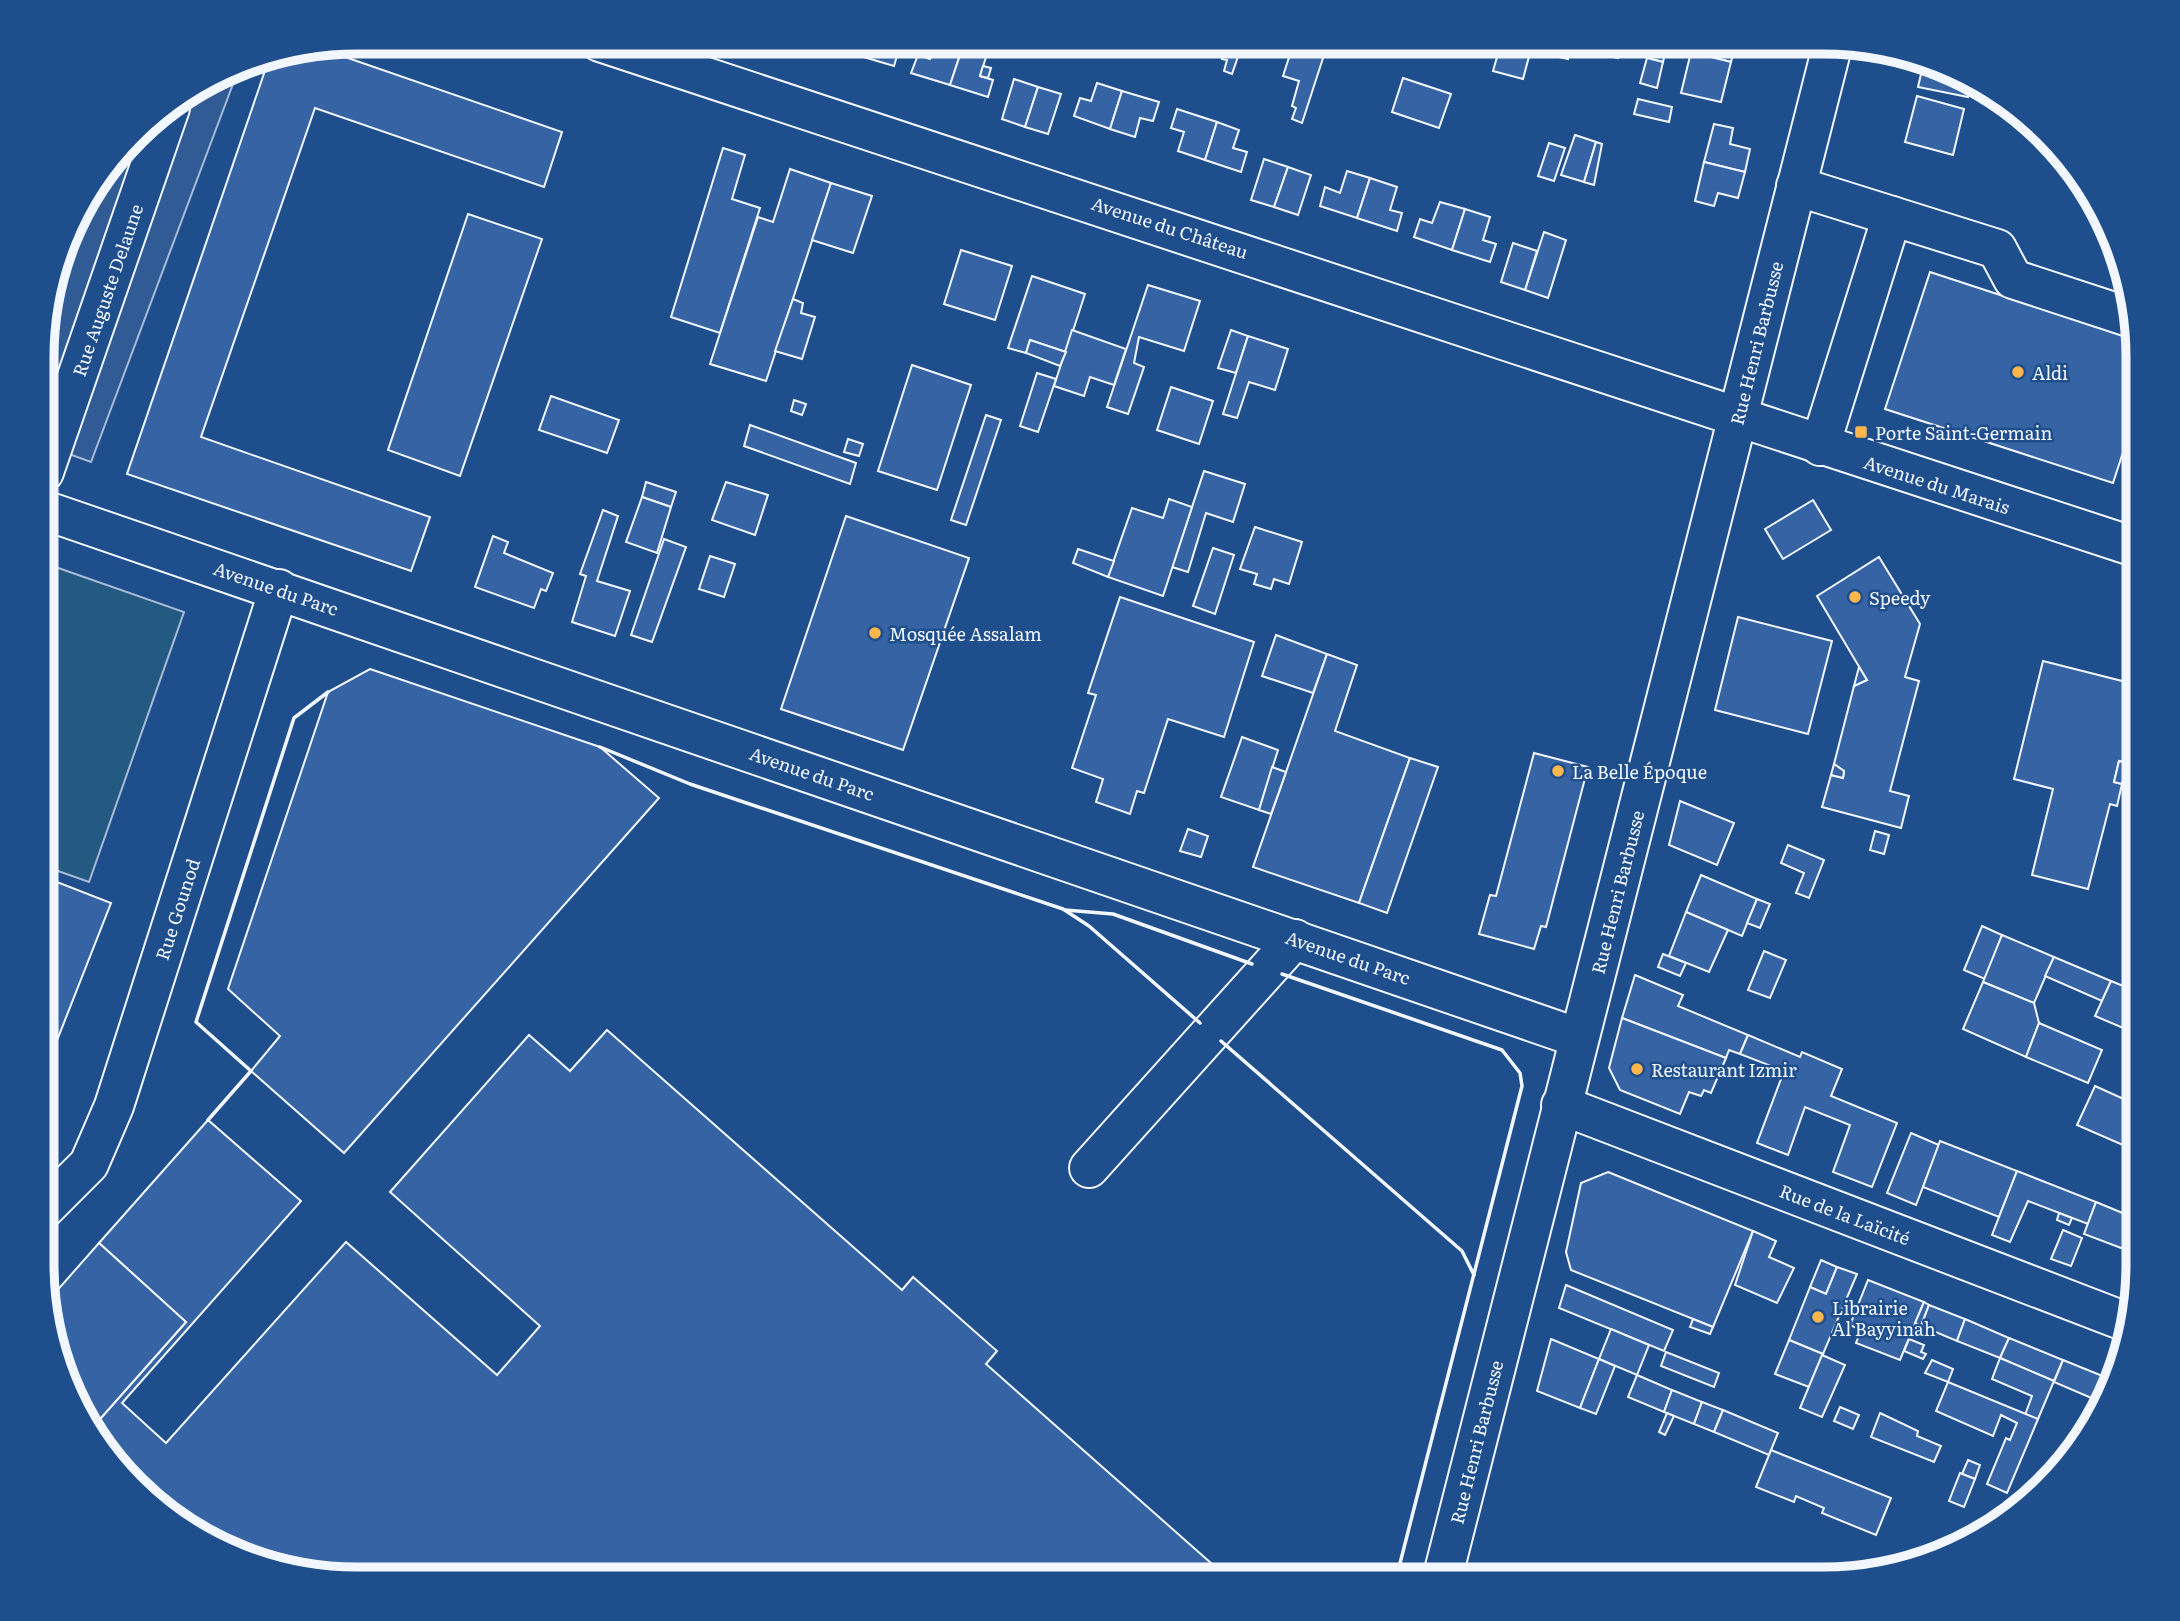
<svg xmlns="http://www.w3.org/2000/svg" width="2180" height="1621" viewBox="0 0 2180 1621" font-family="Literata,serif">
<rect width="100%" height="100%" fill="#1f4e8c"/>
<path fill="#245a82" stroke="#a8bbd7" stroke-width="2" d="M44 563 184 612 89 882 44 866Z"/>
<path fill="#305b95" stroke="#a8bbd7" stroke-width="2" d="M239 68 91 462 44 445 45 315 84 200 150 120Z"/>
<g fill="#3563a3" stroke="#f2f6ff" stroke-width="2">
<path d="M773 42H799L796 54 772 46Z"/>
<path d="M819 42H861L857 55Z"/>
<path d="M861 42H888L887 45 899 49 894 66 857 55Z"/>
<path d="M936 42 963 46 950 85 911 73 918 55 930 59Z"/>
<path d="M1138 42H1148L1145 51 1136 48Z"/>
<path d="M1215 42H1243L1232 74 1224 71 1227 60 1222 59 1226 46Z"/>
<path d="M1501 43 1531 49 1523 79 1493 71Z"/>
<path d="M1546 43H1563L1560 55 1543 52Z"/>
<path d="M1600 43H1620L1618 58 1598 54Z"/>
<path d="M1641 43 1667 45 1663 62 1647 58 1648 51 1640 49Z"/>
<path d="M1655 43H1736L1731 62Z"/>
<path d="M1293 45 1324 55 1302 123 1292 119 1296 108 1292 106 1299 81 1283 76Z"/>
<path d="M1562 45 1571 48 1568 59 1559 57Z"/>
<path d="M963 46 987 54 980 76 993 80 988 97 950 85Z"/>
<path d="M319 48 562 132 544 187 315 108 201 437 430 517 411 571 127 474 270 56Z"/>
<path d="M1691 52 1731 62 1721 102 1681 93Z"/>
<path d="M1647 58 1663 62 1657 88 1640 83Z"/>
<path d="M1924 61 1943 66 1971 83 1968 97 1918 87Z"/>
<path d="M983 66 991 68 988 78 980 76Z"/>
<path d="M1403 78 1451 94 1439 128 1392 112Z"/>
<path d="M1014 79 1038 87 1025 127 1002 119Z"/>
<path d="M1097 83 1122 91 1110 129 1074 116 1080 98 1091 101Z"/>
<path d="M1038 87 1061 94 1048 134 1025 127Z"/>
<path d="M1122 91 1159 102 1153 121 1140 118 1135 137 1110 129Z"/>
<path d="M1917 96 1964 109 1953 155 1905 142Z"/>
<path d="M1638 99 1672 107 1669 122 1634 114Z"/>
<path d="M1177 109 1217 122 1205 160 1178 151 1184 132 1171 128Z"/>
<path d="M1217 122 1239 130 1233 148 1247 152 1241 172 1205 160Z"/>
<path d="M1714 124 1733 128 1730 144 1750 149 1745 172 1704 162Z"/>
<path d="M1575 135 1596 142 1584 182 1561 175Z"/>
<path d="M1596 142 1602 144 1594 185 1584 182Z"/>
<path d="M1549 143 1565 148 1554 181 1538 176Z"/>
<path d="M723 148 745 155 732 199 760 208 720 333 671 317Z"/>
<path d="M1264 159 1288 167 1274 207 1251 200Z"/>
<path d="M1704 162 1745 172 1738 198 1718 193 1714 206 1695 201Z"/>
<path d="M1288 167 1311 175 1298 215 1274 207Z"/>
<path d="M790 169 831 183 766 381 710 364 758 217 773 222Z"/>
<path d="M1347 171 1370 178 1357 218 1320 206 1325 187 1340 193Z"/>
<path d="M1370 178 1397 187 1390 210 1402 213 1397 231 1357 218Z"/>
<path d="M831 183 872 196 853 253 812 240Z"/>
<path d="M1440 202 1465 209 1452 250 1414 237 1420 219 1432 223Z"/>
<path d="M1465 209 1490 217 1483 240 1496 244 1490 262 1452 250Z"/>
<path d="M468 214 542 239 460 476 388 450Z"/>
<path d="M1544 232 1566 240 1548 298 1525 290Z"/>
<path d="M1513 243 1537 251 1525 290 1501 282Z"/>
<path d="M961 250 1012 266 995 320 944 304Z"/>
<path d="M1930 272 2134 339 2138 356V406L2113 483 1885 409Z"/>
<path d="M1032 276 1085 294 1066 352 1030 340 1026 353 1008 348Z"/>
<path d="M1148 285 1200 301 1184 351 1139 337 1134 363 1144 367 1128 414 1107 407Z"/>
<path d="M793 299 803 303 801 313 815 317 802 359 775 351Z"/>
<path d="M1072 330 1126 349 1114 385 1090 377 1084 396 1054 386Z"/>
<path d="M1231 330 1248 336 1236 373 1218 368Z"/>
<path d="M1248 336 1288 349 1275 390 1249 382 1237 418 1223 414Z"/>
<path d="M1030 340 1066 352 1060 366 1026 353Z"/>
<path d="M912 365 971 385 937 490 878 471Z"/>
<path d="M1037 373 1056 379 1038 432 1020 426Z"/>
<path d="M1171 387 1213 401 1199 444 1157 430Z"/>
<path d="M551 396 619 420 607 453 539 430Z"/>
<path d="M794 400 806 404 802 415 791 411Z"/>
<path d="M986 415 1001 420 966 525 951 520Z"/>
<path d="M750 425 856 463 850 484 744 446Z"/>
<path d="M848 439 863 444 859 456 844 452Z"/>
<path d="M1204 471 1245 484 1233 522 1206 513 1188 572 1172 567Z"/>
<path d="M646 482 676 492 671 507 642 497Z"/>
<path d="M726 482 768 495 755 535 712 520Z"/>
<path d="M642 497 671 507 657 553 626 542Z"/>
<path d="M1169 499 1192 507 1163 596 1108 577 1132 508 1163 518Z"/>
<path d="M1813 500 1831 530 1783 559 1765 529Z"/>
<path d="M603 510 618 516 597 581 630 591 615 636 572 622 586 576 580 574Z"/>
<path d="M846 516 969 558 903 750 781 709Z"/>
<path d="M1255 527 1302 542 1289 584 1274 579 1271 589 1254 584 1257 574 1240 569Z"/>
<path d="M493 536 508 542 504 553 553 573 546 591 541 589 534 608 475 587Z"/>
<path d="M664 539 686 547 652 642 631 635Z"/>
<path d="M1213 548 1234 555 1215 614 1193 606Z"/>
<path d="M1078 549 1114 561 1108 577 1073 563Z"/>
<path d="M710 556 735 564 724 597 699 589Z"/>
<path d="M1879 557 1920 624 1905 677 1919 681 1890 791 1909 796 1901 828 1822 807 1831 775 1843 778 1844 771 1834 764 1854 686 1867 680 1817 596Z"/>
<path d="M1120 597 1254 642 1224 737 1168 719 1144 793 1137 791 1130 814 1096 802 1103 779 1072 768 1096 695 1088 693Z"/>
<path d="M1738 617 1832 641 1808 734 1715 710Z"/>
<path d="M1276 635 1327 654 1313 693 1262 676Z"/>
<path d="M1327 654 1357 665 1335 731 1410 758 1359 903 1253 867Z"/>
<path d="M2043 661 2138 685 2125 740 2132 742 2127 763 2119 761 2114 782 2122 784 2117 806 2110 804 2088 889 2032 875 2053 789 2014 779Z"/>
<path d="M1859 667 1867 680 1854 686Z"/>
<path d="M370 669 600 747 659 798 344 1153 251 1071 280 1036 228 989 328 692Z"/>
<path d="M1242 737 1278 750 1259 810 1221 797Z"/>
<path d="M1534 753 1588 767 1546 927 1541 926 1534 949 1479 934 1490 895 1496 896Z"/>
<path d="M1410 758 1438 767 1387 913 1359 903Z"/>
<path d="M2119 761 2127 763 2122 784 2114 782Z"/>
<path d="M1834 764 1844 771 1843 778 1831 775Z"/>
<path d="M1272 767 1286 772 1271 814 1259 810Z"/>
<path d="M1680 801 1734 823 1717 865 1669 845Z"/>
<path d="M1188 829 1208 836 1201 857 1180 851Z"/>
<path d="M1875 831 1889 835 1884 854 1870 850Z"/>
<path d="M1788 845 1824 860 1809 898 1796 893 1804 873 1781 863Z"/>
<path d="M1701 875 1757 899 1742 936 1686 912Z"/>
<path d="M44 877 111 903 43 1076Z"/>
<path d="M1757 899 1770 904 1760 928 1747 923Z"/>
<path d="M1686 912 1728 930 1709 972 1669 956Z"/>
<path d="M1982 926 2002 935 1985 979 1964 970Z"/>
<path d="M2002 935 2054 957 2034 1003 1983 982Z"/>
<path d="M1764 951 1786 960 1770 998 1748 990Z"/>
<path d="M1663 954 1686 963 1680 976 1658 967Z"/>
<path d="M2054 957 2111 981 2102 1001 2045 976Z"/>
<path d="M1635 975 1683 995 1678 1006 1748 1035 1740 1054 1729 1050 1726 1058 1622 1018Z"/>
<path d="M2111 981 2138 992 2135 1033 2095 1016Z"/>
<path d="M1983 982 2034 1003 2039 1023 2026 1057 1963 1029Z"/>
<path d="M1622 1018 1726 1058 1711 1093 1704 1090 1701 1096 1689 1092 1680 1114 1620 1090 1609 1068Z"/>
<path d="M2039 1023 2102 1050 2088 1083 2026 1057Z"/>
<path d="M607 1030 902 1290 913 1277 997 1351 986 1364 1229 1579 337 1578 237 1555 150 1501 93 1427 186 1322 99 1243 208 1120 301 1201 122 1403 166 1443 346 1242 497 1375 540 1326 390 1192 529 1035 570 1071Z"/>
<path d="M1748 1035 1800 1057 1802 1052 1842 1069 1831 1096 1897 1123 1872 1187 1833 1172 1850 1125 1805 1107 1788 1155 1757 1143 1784 1071 1740 1054Z"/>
<path d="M2095 1086 2137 1105 2127 1130 2137 1134V1169L2123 1163 2130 1148 2077 1125Z"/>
<path d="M1911 1133 1939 1145 1916 1205 1887 1193Z"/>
<path d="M1940 1141 2017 1171 1999 1217 1923 1187Z"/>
<path d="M2017 1171 2096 1202 2088 1224 2028 1201 2010 1242 1992 1235Z"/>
<path d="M1608 1172 1753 1231 1713 1327 1571 1270 1566 1252 1581 1183Z"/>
<path d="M2096 1202 2137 1219V1254L2084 1234Z"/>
<path d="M2059 1213 2072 1218 2069 1225 2057 1220Z"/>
<path d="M2063 1230 2082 1238 2071 1266 2051 1259Z"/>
<path d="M1753 1231 1776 1241 1769 1257 1794 1268 1777 1303 1735 1285Z"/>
<path d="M99 1243 186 1322 93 1427 75 1404 47 1302Z"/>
<path d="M1821 1260 1837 1267 1826 1294 1810 1287Z"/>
<path d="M1837 1267 1857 1274 1823 1354 1789 1340 1810 1287 1826 1294Z"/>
<path d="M1868 1280 1924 1302 1900 1360 1856 1343 1861 1330 1850 1325Z"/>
<path d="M1566 1285 1673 1330 1664 1351 1559 1308Z"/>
<path d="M1924 1302 1929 1305 1921 1326 1915 1323Z"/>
<path d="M1929 1305 1965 1319 1957 1341 1921 1326Z"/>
<path d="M1693 1319 1713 1327 1710 1334 1690 1327Z"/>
<path d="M1965 1319 2009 1338 2000 1358 1957 1341Z"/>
<path d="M1611 1329 1649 1345 1637 1375 1599 1359Z"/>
<path d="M2009 1338 2063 1360 2054 1381 2000 1358Z"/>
<path d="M1551 1339 1599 1359 1580 1408 1537 1391Z"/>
<path d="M1909 1339 1924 1345 1921 1352 1926 1354 1923 1359 1904 1351Z"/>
<path d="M1789 1340 1823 1354 1809 1387 1775 1374Z"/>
<path d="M1666 1352 1719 1373 1714 1387 1661 1366Z"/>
<path d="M1822 1355 1845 1365 1822 1417 1800 1408Z"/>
<path d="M2000 1358 2054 1381 2038 1419 2025 1415 2032 1396 1992 1379Z"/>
<path d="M1599 1359 1615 1366 1596 1414 1580 1408Z"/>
<path d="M1932 1360 1953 1369 1948 1382 1925 1373Z"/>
<path d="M2063 1360 2115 1381 2103 1403 2054 1382Z"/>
<path d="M2114 1363 2119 1365 2115 1381 2108 1379Z"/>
<path d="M1637 1375 1672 1390 1664 1412 1628 1397Z"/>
<path d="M1948 1382 2038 1419 2007 1493 1987 1484 2006 1438 2010 1440 2017 1423 2001 1415 1993 1436 1936 1411Z"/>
<path d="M1672 1390 1702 1402 1694 1424 1664 1412Z"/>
<path d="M1702 1402 1723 1410 1714 1432 1694 1424Z"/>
<path d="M1840 1407 1859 1415 1853 1429 1834 1421Z"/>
<path d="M1723 1410 1778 1433 1769 1455 1714 1432Z"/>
<path d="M1667 1413 1674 1416 1665 1435 1659 1432Z"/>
<path d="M1880 1413 1918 1431 1917 1436 1941 1446 1934 1462 1871 1437Z"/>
<path d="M1771 1450 1891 1498 1876 1535 1822 1513 1824 1508 1796 1496 1794 1502 1756 1487Z"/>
<path d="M1968 1460 1980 1465 1975 1479 1962 1474Z"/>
<path d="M1960 1473 1975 1479 1964 1507 1949 1501Z"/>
</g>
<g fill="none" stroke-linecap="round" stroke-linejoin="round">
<defs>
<g id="minor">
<path d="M600 42C1114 208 1624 383 2138 548"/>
<path d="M1796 186 1997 249 2013 279 2129 317"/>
<path d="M1820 446 1892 216"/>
<path d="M44 472 170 108"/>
<path d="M44 510 1579 1038"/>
<path d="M1561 1105 2129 1323"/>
<path d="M1089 1168 1295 939"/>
<path d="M43 1210 89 1164 114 1106 279 589"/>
<path d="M1442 1579 1833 43"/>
</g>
</defs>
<use href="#minor" stroke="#f2f6ff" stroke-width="42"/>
<use href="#minor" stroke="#1f4e8c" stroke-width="38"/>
<g stroke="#f2f6ff" stroke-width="3.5">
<path d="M600 747 690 784 1063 909 1089 926 1200 1023"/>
<path d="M1065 910 1113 914 1252 964"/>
<path d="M1282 974 1502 1050 1520 1073 1522 1086 1396 1579"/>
<path d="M1221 1041 1462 1251 1474 1275"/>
<path d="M208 1120 251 1071 196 1022 294 718 328 692"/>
</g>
</g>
<g fill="#ffb74d" stroke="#1f4e8c" stroke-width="2.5">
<circle cx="2018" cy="372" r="7"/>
<rect x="1854" y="425" width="14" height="14" rx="3.5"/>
<circle cx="1855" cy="597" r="7"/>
<circle cx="875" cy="633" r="7"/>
<circle cx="1558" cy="771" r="7"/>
<circle cx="1637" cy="1069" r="7"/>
<circle cx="1818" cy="1317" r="7"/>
</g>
<g text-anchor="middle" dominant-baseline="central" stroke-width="5" stroke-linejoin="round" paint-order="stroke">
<g font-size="18" fill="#f2f6ff" stroke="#1f4e8c">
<text transform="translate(1170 227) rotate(18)">Avenue du Château</text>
<text transform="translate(107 290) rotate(-71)">Rue Auguste Delaune</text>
<text transform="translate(1756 343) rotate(-76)">Rue Henri Barbusse</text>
<text transform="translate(1937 484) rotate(18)">Avenue du Marais</text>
<text transform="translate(276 588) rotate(19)">Avenue du Parc</text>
<text transform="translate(812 773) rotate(19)">Avenue du Parc</text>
<text transform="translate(1617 892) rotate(-76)">Rue Henri Barbusse</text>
<text transform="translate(177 909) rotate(-72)">Rue Gounod</text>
<text transform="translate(1348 957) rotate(19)">Avenue du Parc</text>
<text transform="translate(1845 1214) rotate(21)">Rue de la Laïcité</text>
<text transform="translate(1476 1442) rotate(-76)">Rue Henri Barbusse</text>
</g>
<g font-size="18" fill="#f2f6ff" stroke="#1f4e8c" text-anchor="start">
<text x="2032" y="372">Aldi</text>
<text x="1875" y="432">Porte Saint-Germain</text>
<text x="1869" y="597">Speedy</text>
<text x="889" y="633">Mosquée Assalam</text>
<text x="1572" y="771">La Belle Époque</text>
<text x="1651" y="1069">Restaurant Izmir</text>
<text x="1832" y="1307">Librairie<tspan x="1832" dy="21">Al Bayyinah</tspan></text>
</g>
</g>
<path d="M0 0H2180V1621H0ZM357 54H1823A303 303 0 0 1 2126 357V1264A303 303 0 0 1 1823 1567H357A303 303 0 0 1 54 1264V357A303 303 0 0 1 357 54Z" fill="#1f4e8c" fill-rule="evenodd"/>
<path fill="none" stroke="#f2f6ff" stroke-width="9" d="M357 54H1823A303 303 0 0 1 2126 357V1264A303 303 0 0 1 1823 1567H357A303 303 0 0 1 54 1264V357A303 303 0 0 1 357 54Z"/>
</svg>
